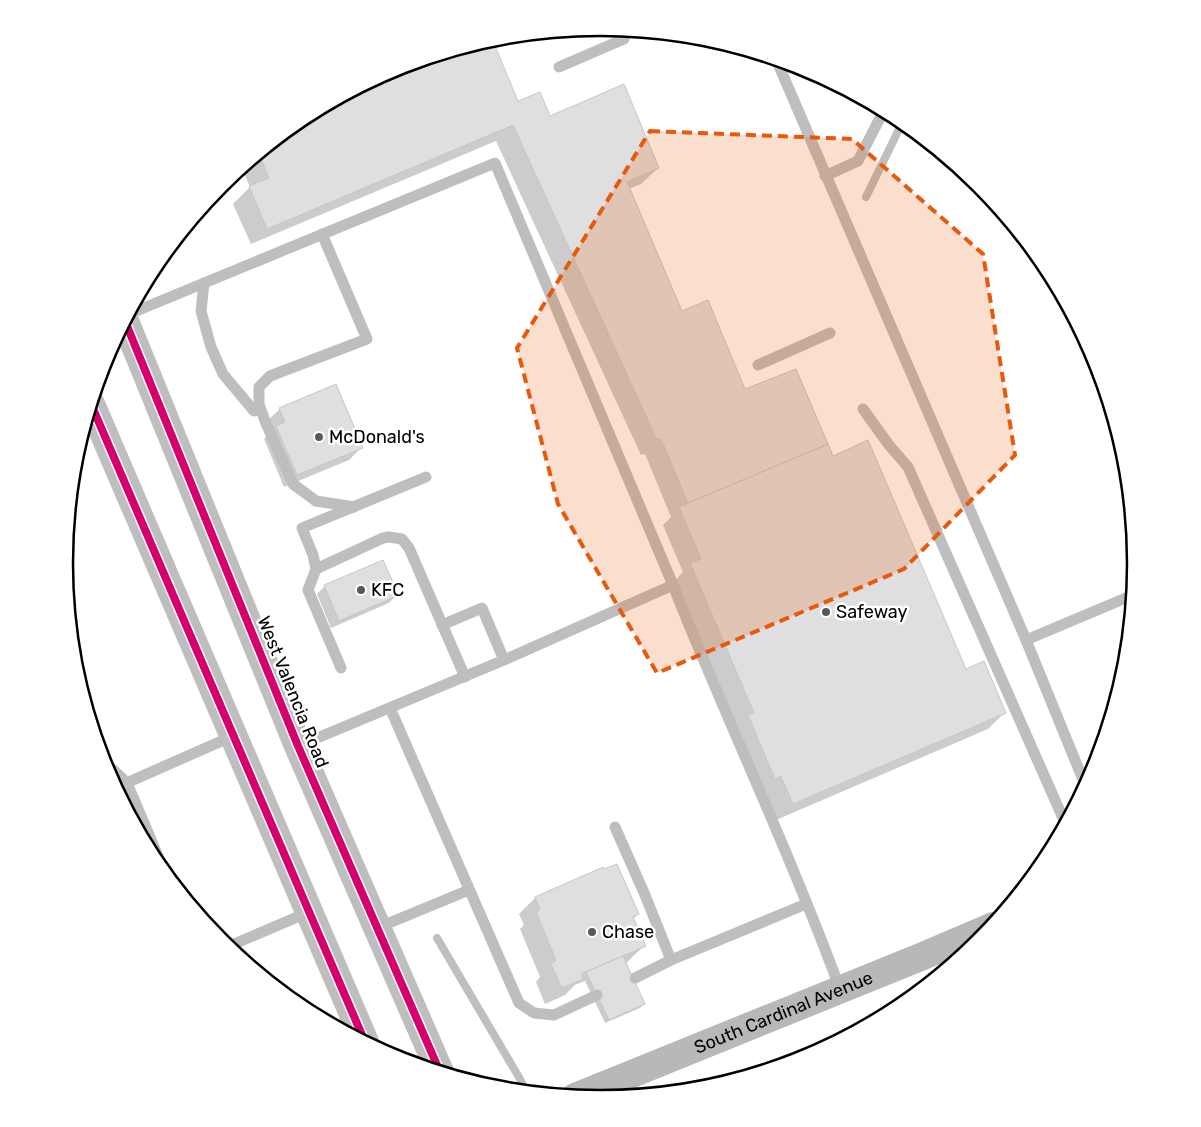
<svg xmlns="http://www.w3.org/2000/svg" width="1201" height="1127" viewBox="0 0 1201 1127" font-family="Rubik,sans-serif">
<rect width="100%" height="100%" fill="#fff"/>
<g fill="#0003">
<path d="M396 68 518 103 658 168 641 184 629 189 681 313 744 391 796 370 832 457 965 670 1005 712 988 729 776 820 675 581 683 572 663 525 671 517 645 454 641 455 496 141 251 244 233 204 250 187 242 168 303 118Z"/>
<path d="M280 409 361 448 349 460 284 487 264 439 271 432 267 421Z"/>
<path d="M325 586 397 594 389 603 331 628 317 594Z"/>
<path d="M535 898 638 914 633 919 644 946 626 963 644 1004 640 1008 605 1023 585 981 575 985 565 995 545 1004 536 982 540 977 520 929 524 925 519 914Z"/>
</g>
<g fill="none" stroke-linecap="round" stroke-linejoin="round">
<g stroke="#bfbfbf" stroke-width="8">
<path d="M866 197 903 121"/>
<path d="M437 938 520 1079 526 1092"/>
</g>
</g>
<g fill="#dfdfdf" stroke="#c7c7c7">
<path d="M492 39 518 101 540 92 550 116 624 84 659 168 627 182 682 311 708 300 745 389 796 369 828 444 688 503 661 439 657 440 513 125 267 229 249 186 269 178 259 154 288 130 305 123 303 118 396 68Z"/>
<path d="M336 384 363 448 297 475 276 426 285 422 279 408Z"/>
<path d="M868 440 966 669 984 661 1006 713 793 804 781 776 775 779 748 715 754 713 690 563 701 559 679 507 828 444 833 456Z"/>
<path d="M383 560 399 595 339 621 324 585Z"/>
<path d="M617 864 639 914 633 917 646 946 581 974 583 979 562 988 551 964 556 960 536 912 540 910 535 897 603 867 604 869Z"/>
<path d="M623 956 645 1004 609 1020 586 972Z"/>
</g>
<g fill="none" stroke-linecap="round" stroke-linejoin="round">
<g stroke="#bebebe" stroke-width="11">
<path d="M776 59 1026 640 1086 787"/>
<path d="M559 67 624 39"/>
<path d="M825 176 858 161 884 110"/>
<path d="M322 234 367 339 270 376 259 387V404L265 421 293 484 316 501 354 507"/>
<path d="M204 283 201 311 211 347 223 374 254 411"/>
<path d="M129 314 495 163 673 585C689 627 707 667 724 708 764 801 805 894 840 989"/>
<path d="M758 365 830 333"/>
<path d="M863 409 889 445 908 467 1066 825"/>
<path d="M316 569 383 538 389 537 402 539 409 548 465 677"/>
<path d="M1026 640 1133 595"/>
<path d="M504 660 673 585"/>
<path d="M341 668 308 590 316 569 313 555 302 528 426 477"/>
<path d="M390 708 519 1003 534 1013 554 1015 597 995"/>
<path d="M298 746 504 660 482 608 442 625"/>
<path d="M106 763 127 783 166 875"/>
<path d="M115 788 233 736"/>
<path d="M615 827 645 895 671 960 806 904"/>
<path d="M377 928 469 890"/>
<path d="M227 947 309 912"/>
<path d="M635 978 671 960"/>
</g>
<path stroke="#b8b8b8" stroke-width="28" id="s1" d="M575 1097 923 956 993 926"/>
<g stroke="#bebebe" stroke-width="28">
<path d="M125 321 298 746 440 1072"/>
<path d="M91 404 365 1042"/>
</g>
<defs>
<g id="cycleway">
<path d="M125 321 298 746 440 1072"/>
<path d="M91 404 365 1042"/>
</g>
</defs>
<use href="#cycleway" stroke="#fff" stroke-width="11"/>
<use href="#cycleway" stroke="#d6006c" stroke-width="8"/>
</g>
<path fill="#e8590c" fill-opacity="0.2" stroke="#e8590c" stroke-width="4" stroke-dasharray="10 6" stroke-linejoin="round" d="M650 131 852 139 983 254 1015 455 904 569 657 673 558 504 517 348Z"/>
<g fill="#595959" stroke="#fff" stroke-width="2">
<circle cx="319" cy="437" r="5"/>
<circle cx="361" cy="590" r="5"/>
<circle cx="826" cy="612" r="5"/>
<circle cx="592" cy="932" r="5"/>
</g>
<g text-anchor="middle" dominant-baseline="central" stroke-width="5" stroke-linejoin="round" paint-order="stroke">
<g font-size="18" fill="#000" stroke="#fff" text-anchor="start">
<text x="329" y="437">McDonald's</text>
<text x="371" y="590">KFC</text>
<text x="836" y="612">Safeway</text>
<text x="602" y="932">Chase</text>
</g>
<g font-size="18" fill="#000" stroke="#fff">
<text transform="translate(293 692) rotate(68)">West Valencia Road</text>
<text stroke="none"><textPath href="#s1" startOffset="225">South Cardinal Avenue</textPath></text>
</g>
</g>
<path d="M0 0H1201V1127H0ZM73 563a527 527 0 1 1 1054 0a527 527 0 1 1-1054 0Z" fill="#fff" fill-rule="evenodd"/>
<path fill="none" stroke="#000" stroke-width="2.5" d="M73 563a527 527 0 1 1 1054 0a527 527 0 1 1-1054 0Z"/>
</svg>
